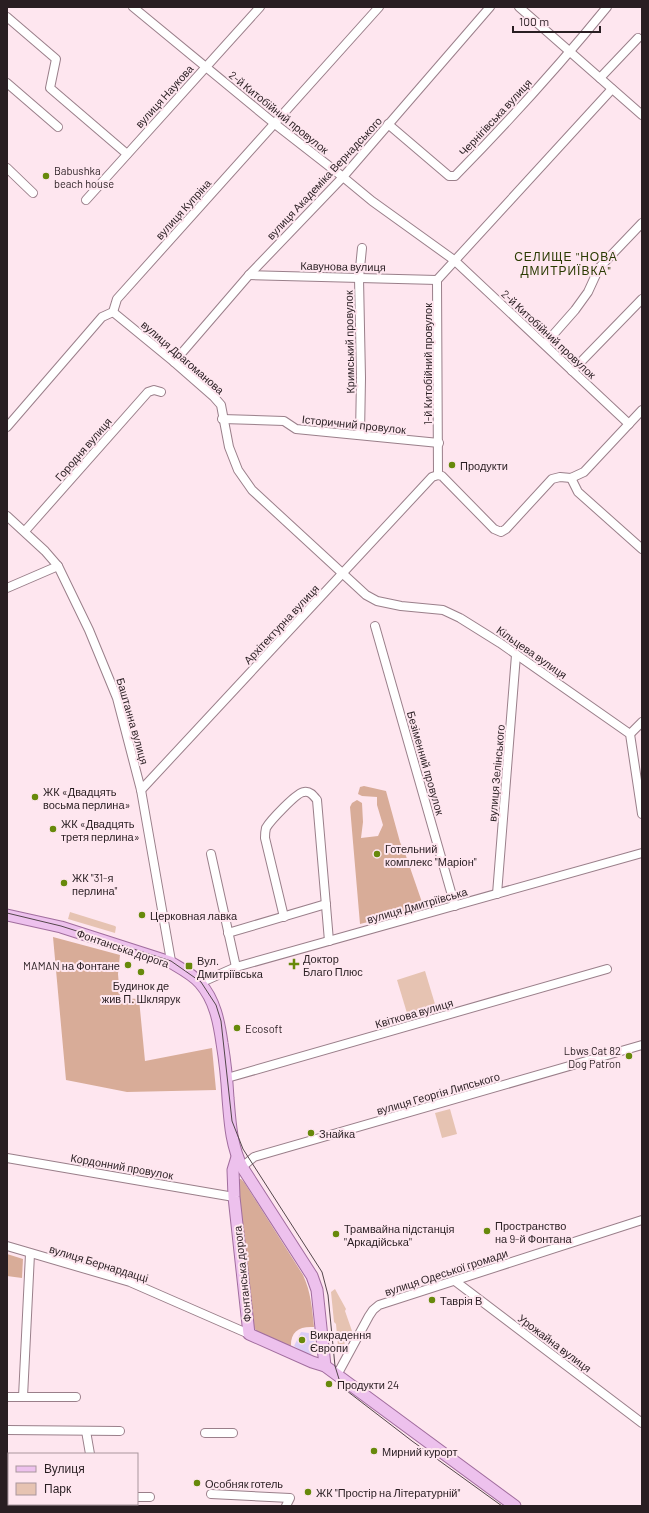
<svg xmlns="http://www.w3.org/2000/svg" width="649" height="1513" viewBox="0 0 649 1513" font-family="Barlow,sans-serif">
<rect width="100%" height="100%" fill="#fee6ef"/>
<g fill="#e6c3b2">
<path d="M70 912 115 926 116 927 115 933 68 919Z"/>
<path d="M425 971 438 1014 410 1023 397 980Z"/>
<path d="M450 1109 457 1134 442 1138 435 1113Z"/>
<path d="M335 1289 346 1309 345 1311 352 1331 342 1348 338 1346 336 1324 334 1322 331 1292Z"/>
</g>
<g fill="#d8ac98">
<path d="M364 786 386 791 400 842 406 856 424 908 360 924 350 807 352 803 357 800 362 803 363 822 361 838 378 836 383 825 377 805V797L362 796 358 794 360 787Z"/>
<path d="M53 937 120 955 118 974 120 998 139 999 145 1061 212 1048 216 1090 127 1092 66 1080Z"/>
<path d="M239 1179H241L244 1182 303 1275C311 1292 312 1309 314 1327 298 1326 290 1332 291 1348L260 1336 251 1323 240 1208Z"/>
<path d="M7 1254 23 1259 22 1278 7 1276Z"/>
</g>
<path fill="#dbcdf6" d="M301 1332 309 1333 310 1336 314 1338 315 1351 311 1354 305 1353 294 1346Z"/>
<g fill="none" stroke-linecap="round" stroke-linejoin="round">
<defs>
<g id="minor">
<path d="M133 7 275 124 343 177 372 201 454 260 629 424"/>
<path d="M519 7 642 115"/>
<path d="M7 17 56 59 50 88 127 154"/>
<path d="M600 78 638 38"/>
<path d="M7 83 58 127"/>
<path d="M388 124 449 176H455C508 122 559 66 607 7"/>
<path d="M7 168 33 193"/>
<path d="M86 200 260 7"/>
<path d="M249 275 437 280"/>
<path d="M113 312 174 362 214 397 221 405 229 447 238 470 252 490 366 595 377 601 401 606 443 610 460 618 500 643 630 734 642 814"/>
<path d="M545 344 575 310 588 292 599 268 642 223"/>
<path d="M174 362 249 275 343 177 490 7"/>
<path d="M572 371 642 299"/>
<path d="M222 419 284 421 296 429 439 443"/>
<path d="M7 427 102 317 113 312 117 299 379 7"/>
<path d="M360 435 361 378 359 278 362 248"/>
<path d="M438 475 437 280 612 89"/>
<path d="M438 475 442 476 494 529 501 532 506 529 552 479 560 477 571 478 584 472 642 410"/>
<path d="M571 478 578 492 642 549"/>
<path d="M7 516 45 551 58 566 89 630 117 698 141 790 171 961 170 962"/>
<path d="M25 531 148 392 154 390 161 392"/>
<path d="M7 588 58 566"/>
<path d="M375 626 455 906"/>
<path d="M630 734 642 722"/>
<path d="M141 790 432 477 438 475"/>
<path d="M211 854 236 967"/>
<path d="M497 894 516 655"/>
<path d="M284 917 265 838C265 834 265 832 266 828 270 821 297 792 304 792 310 791 313 795 317 800L329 941"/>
<path d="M228 933 326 904"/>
<path d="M200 983 236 967 642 853"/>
<path d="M227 1078 607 969"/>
<path d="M7 1158 234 1197"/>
<path d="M242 1167 254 1157 642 1045"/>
<path d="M7 1246 130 1282 249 1334"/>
<path d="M455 1281 642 1423"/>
<path d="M337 1375 369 1316 373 1310 379 1305 642 1220"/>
<path d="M7 1397H76"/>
<path d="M23 1397 30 1254"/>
<path d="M7 1430 120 1431"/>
<path d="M86 1431 90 1454"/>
<path d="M205 1433H233"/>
<path d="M211 1494 290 1498 286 1506"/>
<path d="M137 1497H150"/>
</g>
<g id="major">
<path d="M7 915 61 927 170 962C180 968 192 974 200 983 215 1000 219 1022 222 1043 225 1061 227 1080 228 1098 230 1122 231 1145 242 1167L312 1276 317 1290 325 1366"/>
<path d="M237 1157 233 1170 234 1197 249 1334 312 1362 325 1366 515 1506"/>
</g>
</defs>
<use href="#minor" stroke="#9a7f8a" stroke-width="10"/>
<use href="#major" stroke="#a16d9e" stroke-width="13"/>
<use href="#minor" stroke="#fff" stroke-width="8"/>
<use href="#major" stroke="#edc1ed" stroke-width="11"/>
<path stroke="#54464b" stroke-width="1" d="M7 913 61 926 171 961 201 982 216 1005 221 1021 232 1121 243 1149 322 1272 328 1295 335 1366 339 1379 347 1391 412 1441 502 1506"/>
</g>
<g fill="#67890b" stroke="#fee6ef" stroke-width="1.5">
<circle cx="46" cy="176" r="4"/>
<circle cx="452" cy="465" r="4"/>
<circle cx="35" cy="797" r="4"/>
<circle cx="53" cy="829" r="4"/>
<circle cx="377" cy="854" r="4"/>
<circle cx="64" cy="883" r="4"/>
<circle cx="142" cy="915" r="4"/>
<path d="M292 958h4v4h4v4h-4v4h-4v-4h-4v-4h4z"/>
<circle cx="128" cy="965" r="4"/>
<rect x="185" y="962" width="8" height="8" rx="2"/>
<circle cx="141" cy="972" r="4"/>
<circle cx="237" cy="1028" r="4"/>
<circle cx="629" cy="1056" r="4"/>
<circle cx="311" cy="1133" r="4"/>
<circle cx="487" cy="1231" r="4"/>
<circle cx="336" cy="1234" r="4"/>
<circle cx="432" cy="1300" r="4"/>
<circle cx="302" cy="1340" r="4"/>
<circle cx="329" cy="1384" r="4"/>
<circle cx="374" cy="1451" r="4"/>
<circle cx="197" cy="1483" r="4"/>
<circle cx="308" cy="1492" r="4"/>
</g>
<g text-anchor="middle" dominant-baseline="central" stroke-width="4" stroke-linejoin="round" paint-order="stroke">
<g font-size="11" fill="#291e22" stroke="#fee6ef">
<text transform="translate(164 96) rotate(-48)">вулиця Наукова</text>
<text transform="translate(279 112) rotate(39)">2-й Китобійний провулок</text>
<text transform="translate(495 117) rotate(-47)">Чернігівська вулиця</text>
<text transform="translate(324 178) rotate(-47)">вулиця Академіка Вернадського</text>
<text transform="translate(183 209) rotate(-48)">вулиця Купріна</text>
<text transform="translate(343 266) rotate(1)">Кавунова вулиця</text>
<text transform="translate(549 334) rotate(43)">2-й Китобійний провулок</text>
<text transform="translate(349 342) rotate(-91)">Кримський провулок</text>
<text transform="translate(183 357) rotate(41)">вулиця Драгоманова</text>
<text transform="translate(427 364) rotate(-90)">1-й Китобійний провулок</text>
<text transform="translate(354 424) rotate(6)">Історичний провулок</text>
<text transform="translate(83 449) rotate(-49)">Городня вулиця</text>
<text transform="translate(281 624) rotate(-47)">Архітектурна вулиця</text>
<text transform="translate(532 652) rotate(35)">Кільцева вулиця</text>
<text transform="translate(133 721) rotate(74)">Баштанна вулиця</text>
<text transform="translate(426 763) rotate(74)">Безіменний провулок</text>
<text transform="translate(496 773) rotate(-85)">вулиця Зелінського</text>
<text transform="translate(417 905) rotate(-16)">вулиця Дмитріївська</text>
<text transform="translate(123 948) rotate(19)">Фонтанська дорога</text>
<text transform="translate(414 1013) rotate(-16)">Квіткова вулиця</text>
<text transform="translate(438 1093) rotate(-16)">вулиця Георгія Липського</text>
<text transform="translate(122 1166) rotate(10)">Кордонний провулок</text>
<text transform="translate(99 1263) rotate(17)">вулиця Бернардацці</text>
<text transform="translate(446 1272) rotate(-18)">вулиця Одеської громади</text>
<text transform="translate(242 1274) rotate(-96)">Фонтанська дорога</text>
<text transform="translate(555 1343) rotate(37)">Урожайна вулиця</text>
</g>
<g font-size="11" fill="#291e22" stroke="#fee6ef" text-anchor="start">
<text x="54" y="170">Babushka<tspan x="54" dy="13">beach house</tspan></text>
<text x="460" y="465">Продукти</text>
<text x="43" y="791">ЖК «Двадцять<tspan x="43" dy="13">восьма перлина»</tspan></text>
<text x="61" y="823">ЖК «Двадцять<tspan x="61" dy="13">третя перлина»</tspan></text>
<text x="385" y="848">Готельний<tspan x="385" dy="13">комплекс "Маріон"</tspan></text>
<text x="72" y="877">ЖК "31-я<tspan x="72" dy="13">перлина"</tspan></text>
<text x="150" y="915">Церковная лавка</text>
<text x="303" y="958">Доктор<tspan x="303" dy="13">Благо Плюс</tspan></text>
<text x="197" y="960">Вул.<tspan x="197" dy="13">Дмитріївська</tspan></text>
<text x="120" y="965" text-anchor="end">MAMAN на Фонтане</text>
<text x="141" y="985" text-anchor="middle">Будинок де<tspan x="141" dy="13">жив П. Шклярук</tspan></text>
<text x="245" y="1028">Ecosoft</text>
<text x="621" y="1050" text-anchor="end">Lbws Cat 82<tspan x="621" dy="13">Dog Patron</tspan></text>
<text x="319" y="1133">Знайка</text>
<text x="495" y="1225">Пространство<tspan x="495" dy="13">на 9-й Фонтана</tspan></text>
<text x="344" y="1228">Трамвайна підстанція<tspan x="344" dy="13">"Аркадійська"</tspan></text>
<text x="440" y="1300">Таврія В</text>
<text x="310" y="1334">Викрадення<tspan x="310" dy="13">Європи</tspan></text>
<text x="337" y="1384">Продукти 24</text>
<text x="382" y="1451">Мирний курорт</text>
<text x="205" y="1483">Особняк готель</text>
<text x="316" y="1492">ЖК "Простір на Літературній"</text>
</g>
<g font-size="12" letter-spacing="1" fill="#2a3a02" stroke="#fee6ef">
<text x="566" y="256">СЕЛИЩЕ "НОВА<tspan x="566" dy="14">ДМИТРИЇВКА"</tspan></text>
</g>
</g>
<rect width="649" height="1513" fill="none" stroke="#291e22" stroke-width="16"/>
<rect x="8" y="1453" width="130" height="52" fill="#fee6ef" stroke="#a9969d"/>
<rect x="16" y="1466" width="20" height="6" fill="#edc1ed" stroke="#a9969d"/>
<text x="44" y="1473" font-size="12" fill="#291e22">Вулиця</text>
<rect x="16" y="1483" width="20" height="12" fill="#e6c3b2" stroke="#a9969d"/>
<text x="44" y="1493" font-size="12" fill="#291e22">Парк</text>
<path d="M513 26v6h87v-6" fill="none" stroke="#291e22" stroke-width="2"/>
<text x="519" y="26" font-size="12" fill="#291e22" stroke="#fee6ef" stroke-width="3" paint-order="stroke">100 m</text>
</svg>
